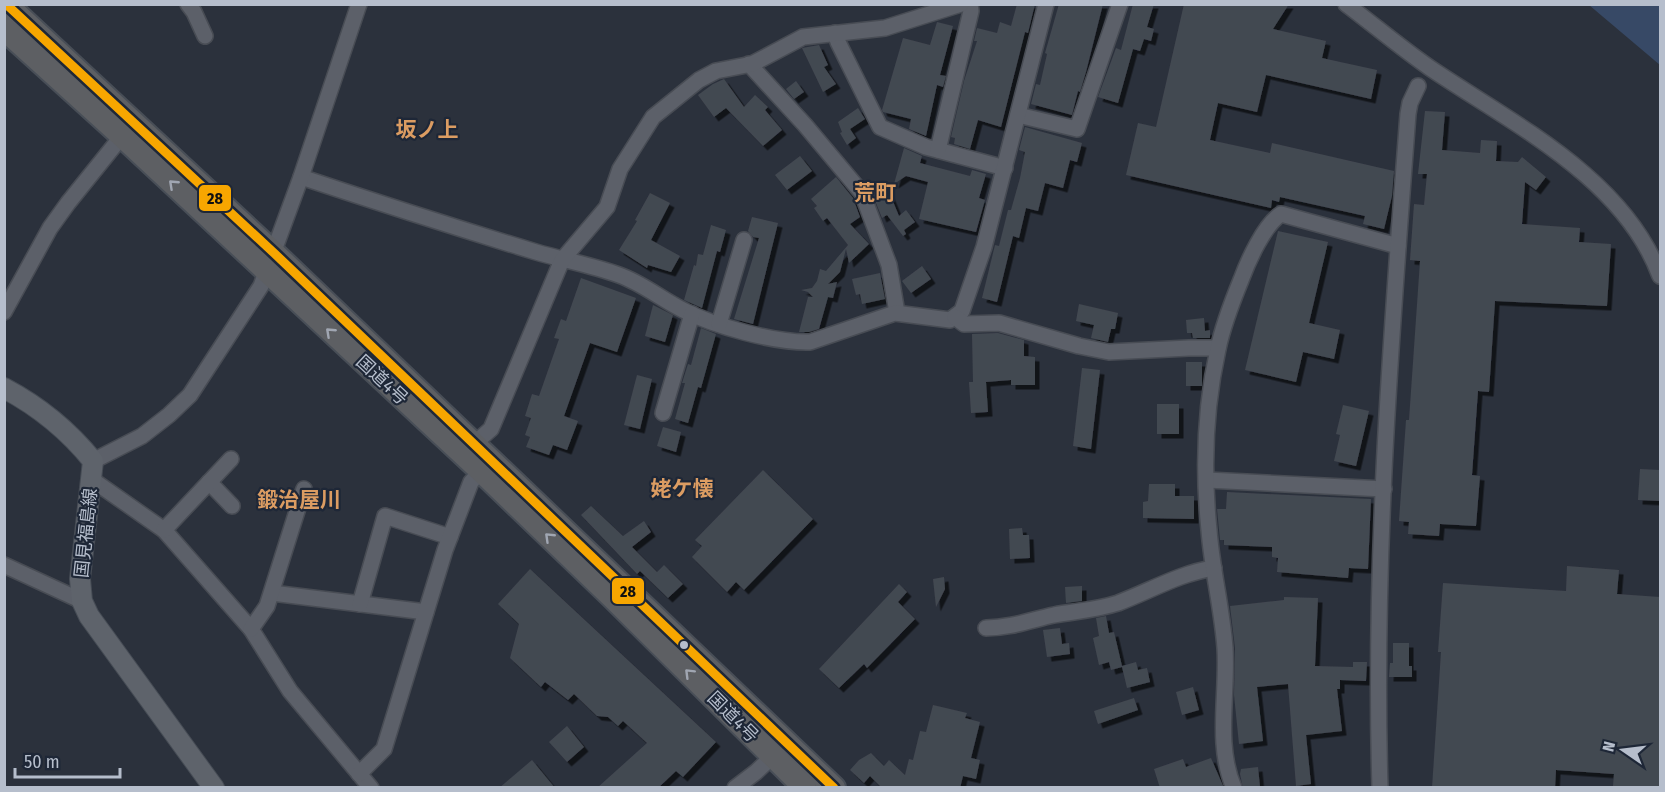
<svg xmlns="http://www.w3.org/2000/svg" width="1665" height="792" viewBox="0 0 1665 792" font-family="'Fira Sans Condensed','Noto Sans JP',sans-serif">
<defs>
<filter id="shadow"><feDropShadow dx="4.5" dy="4.5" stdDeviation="0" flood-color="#0009"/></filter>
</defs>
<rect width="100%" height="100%" fill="#2b313c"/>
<path fill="#374966" d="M1589 5H1660V65Z"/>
<g fill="#434851" filter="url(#shadow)">
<path d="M1017 4H1035L1028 33 1025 32 1001 127 978 120 970 149 954 144 955 138 951 137 964 81 977 41H974L977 28 997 33 1000 22 1011 26Z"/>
<path d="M1059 4H1103L1086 72 1080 92 1078 91 1072 115 1031 104 1036 84 1040 85 1047 54 1045 53Z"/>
<path d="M1133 4H1154L1147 27 1154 29 1151 41 1144 39 1140 51 1133 49 1118 103 1098 97 1116 48 1121 50Z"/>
<path d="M1184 4H1289L1273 29 1326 41 1322 58 1377 70 1371 99 1266 75 1257 112 1218 103 1210 140 1270 153 1272 143 1394 171 1392 196 1384 229 1363 224 1365 216 1280 197 1279 202 1272 200 1271 208 1126 175 1138 123 1156 127Z"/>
<path d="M937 22 953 26 940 75 946 76 943 87 937 85 926 136 909 129 911 119 883 112 882 110 903 38 930 45Z"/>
<path d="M819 45 828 65 824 67 836 84 823 92 802 48Z"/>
<path d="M724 79 744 107 755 95 768 107 765 110 782 130 763 146 726 108 714 117 698 95 713 84Z"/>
<path d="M796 81 804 92 794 99 786 89Z"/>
<path d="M858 108 865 119 850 129 856 138 847 145 840 133 842 132 838 122Z"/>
<path d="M1425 111 1445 112 1442 150 1480 153 1481 140 1497 141 1496 161 1518 162 1522 157 1546 177 1536 190 1525 182 1522 224 1580 228 1579 242 1611 244 1607 306 1495 301 1489 392 1478 391 1472 475 1480 476 1476 526 1440 524 1439 536 1408 534 1409 522 1399 521 1406 420H1409L1420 261 1410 260 1414 204 1424 205 1427 174H1418Z"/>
<path d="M1025 127 1082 143 1077 162 1070 160 1063 188 1045 183 1038 211 1026 208 1019 238 1013 236 997 302 982 298 995 245 999 246 1008 210H1011L1020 178 1025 152 1019 150Z"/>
<path d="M904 148 922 156 920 163 970 176 972 170 986 174 979 198 985 200 976 232 919 219 928 182 906 176 894 184Z"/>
<path d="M800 156 812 171 787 190 775 175Z"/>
<path d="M836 177 853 198 860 217 850 224 869 244 849 263 846 249 840 272 828 284 837 282 833 298 828 297 819 329 809 332H799L808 297H813L808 292 801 290 812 288 817 281 820 269 826 271 848 245 827 218 823 221 814 208 817 206 811 199Z"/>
<path d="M887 187 899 216 906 210 915 222 904 230 906 234 903 236 887 215 882 218 872 193Z"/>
<path d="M650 193 670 203 651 240 680 256 671 272 648 265 647 268 619 250 637 221 635 220Z"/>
<path d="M752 217 778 223 753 324 734 319 759 238 753 237 748 231Z"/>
<path d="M711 225 726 230 720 252 717 251 702 308 684 300 694 265 696 266 698 254 703 255Z"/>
<path d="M1278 231 1328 242 1309 323 1340 330 1334 359 1303 352 1296 382 1245 370Z"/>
<path d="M922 266 931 279 911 293 902 281Z"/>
<path d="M880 273 885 299 862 304 860 294 856 295 852 279Z"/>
<path d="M581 278 636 298 617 352 590 343 564 416 578 421 567 450 553 445 549 455 526 447 530 437 525 435 531 418 525 416 532 394 539 396 559 339 554 338 561 319 566 321Z"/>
<path d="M1079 304 1118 313 1115 329H1111L1108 342 1091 338 1094 325 1076 321Z"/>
<path d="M653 305 673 315 665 342 645 336Z"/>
<path d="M1204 318 1205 331 1210 330V338H1193L1192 333H1187L1186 320Z"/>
<path d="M701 328 716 334 701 388 698 387 688 423 675 419 685 383H682L688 364 691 365Z"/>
<path d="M998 333 1024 340V356L1035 357V385H1011V380L986 382 988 412 971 413 969 382H973L972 334Z"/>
<rect x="1186" y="362" width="16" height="24"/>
<path d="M1082 368 1100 370 1091 449 1073 446Z"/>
<path d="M637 375 652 379 640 429 624 425Z"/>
<rect x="1157" y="404" width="22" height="30"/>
<path d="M1343 405 1369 411 1356 466 1334 461 1340 435 1336 434Z"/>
<path d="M663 427 681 432 676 452 657 446Z"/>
<path d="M1640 469 1660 470V501L1638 500Z"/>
<path d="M763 470 813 519 744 590 736 582 727 592 692 557 702 546 695 540Z"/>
<path d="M1149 484H1175V496H1194V519L1143 518V502L1148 501Z"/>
<path d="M1227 492 1371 499 1368 569 1349 568 1348 578 1277 572 1278 558 1272 557V547L1224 545V540H1220L1217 509H1226Z"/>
<path d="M591 506 623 536 644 521 651 532 632 547 657 572 664 565 683 584 668 598 640 571 637 574 581 515Z"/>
<path d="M1022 528 1023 535H1029L1030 558 1010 559 1009 529Z"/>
<path d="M1567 566 1619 570 1617 594 1660 597V788L1613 786 1614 774 1556 770 1555 788H1432L1441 652H1438L1443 583 1566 591Z"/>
<path d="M530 569 716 742 683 777 676 771 658 788H597L647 743 623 721 618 726 608 717 597 716 574 694 568 700 545 682 541 687 510 658 519 624 498 604Z"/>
<path d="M944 577 945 589 936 607 933 579Z"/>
<path d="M899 584 907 592 898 602 915 619 867 668 864 664 839 688 819 669Z"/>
<path d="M1082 586V601L1066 603 1065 587Z"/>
<path d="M1284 597 1318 598 1315 666 1353 667V662H1367L1366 681 1340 680V689H1337L1342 731 1306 735 1311 784 1296 786 1288 684 1257 687 1263 741 1239 744 1234 695 1235 648 1230 606 1284 600Z"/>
<path d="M1106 616 1109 633 1114 632 1122 666 1136 662 1138 670 1147 668 1150 682 1127 688 1122 667 1111 670 1109 662 1099 665 1093 638 1099 636 1096 618Z"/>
<path d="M1060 628 1062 644 1069 643 1070 654 1047 657 1043 630Z"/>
<path d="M1393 643H1409V666H1412V677H1389L1390 663H1393Z"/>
<path d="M1193 687 1199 710 1182 715 1176 692Z"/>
<path d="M1134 698 1138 710 1098 724 1094 711Z"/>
<path d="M933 705 967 713 965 718 980 722 971 758 980 760 976 779 963 776 960 788H882L870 776 864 783 850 770 859 760 871 753 884 766 889 760 905 775 909 759 913 760 920 731 926 732Z"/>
<path d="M567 726 584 747 567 762 549 742Z"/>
<path d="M1211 758 1224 788H1160L1154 769 1183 759 1186 767Z"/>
<path d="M532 760 555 788H499Z"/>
<path d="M1258 767 1260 787 1243 788 1240 774 1241 769Z"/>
</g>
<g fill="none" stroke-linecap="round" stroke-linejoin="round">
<defs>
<g id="minor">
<path d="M188 4 194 12 205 36"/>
<path d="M1346 4C1374 25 1401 48 1430 68 1513 124 1624 178 1660 276"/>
<path d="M835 33 838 42 880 127 926 147 1005 168"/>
<path d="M749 64 805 125 862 193 889 265 897 313"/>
<path d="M1018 115 1077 129 1120 4"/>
<path d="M938 150 971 11 970 4"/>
<path d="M301 177C379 203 457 228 536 252 563 260 592 265 619 275 642 283 661 299 683 310 714 326 775 343 810 342L895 313 950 320 962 311 984 247 1046 4"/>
<path d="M4 312 50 228 68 203 122 136"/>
<path d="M955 317 964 324 999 323 1079 346 1109 352 1189 348H1218"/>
<path d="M719 324 744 240"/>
<path d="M663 413 692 314"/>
<path d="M475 443 491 429 562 260 607 207 620 169 653 117 699 80 716 71 752 64 803 37 885 28 961 4"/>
<path d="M93 461 142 436 169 415 190 395 261 286 301 177 359 4"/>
<path d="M91 479 164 530 251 629 290 691 371 788"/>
<path d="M1207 480 1384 489"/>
<path d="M209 482 232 506"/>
<path d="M164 530 231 459"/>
<path d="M4 565 82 601"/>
<path d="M272 593 426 612"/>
<path d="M360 604 385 516 450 537"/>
<path d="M986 628C1010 628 1031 620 1054 615 1076 611 1097 610 1118 603 1150 591 1180 573 1214 568"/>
<path d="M251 629 267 606 304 489"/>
<path d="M359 774 384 749 445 550 471 482 481 471"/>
<path d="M735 788 756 772 778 751"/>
<path d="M1234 788C1215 744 1228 694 1225 648 1222 608 1212 570 1209 530 1203 471 1205 407 1218 349 1223 325 1232 302 1241 280 1248 261 1264 225 1281 214L1398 246"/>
<path d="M1380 788C1373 563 1391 338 1408 114L1410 103 1418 86"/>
</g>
<path id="major" d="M4 388C40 407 68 430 93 461L80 579 82 601 89 616 214 788"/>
<g id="highway">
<path d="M6 4 274 253 834 788"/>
<path d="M4 29 122 136 481 471 612 597 805 788"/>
</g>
</defs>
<use href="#minor" stroke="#484c54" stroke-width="18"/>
<use href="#major" stroke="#464c55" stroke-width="22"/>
<use href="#highway" stroke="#484e57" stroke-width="26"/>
<use href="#minor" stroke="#5c6069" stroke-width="15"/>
<use href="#major" stroke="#5e636b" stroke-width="20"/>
<use href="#highway" stroke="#5d5f63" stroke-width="22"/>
<defs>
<path id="bus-1" d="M6 4 274 253 834 788"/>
</defs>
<use href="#bus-1" stroke="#1e2737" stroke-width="14"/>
<use href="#bus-1" stroke="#f7a600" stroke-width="9"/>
</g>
<defs><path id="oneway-chevron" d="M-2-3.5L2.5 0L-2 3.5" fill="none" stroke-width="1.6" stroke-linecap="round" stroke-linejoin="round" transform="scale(1.5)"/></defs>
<g stroke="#a0a6b2">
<use href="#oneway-chevron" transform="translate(173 184) rotate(-137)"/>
<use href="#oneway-chevron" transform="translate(330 332) rotate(-137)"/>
<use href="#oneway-chevron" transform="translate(549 537) rotate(-136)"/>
<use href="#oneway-chevron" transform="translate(689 673) rotate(-135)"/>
</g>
<circle fill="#b6becc" stroke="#1e2737" stroke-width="2" cx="684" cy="645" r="5"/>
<g text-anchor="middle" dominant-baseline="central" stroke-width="4.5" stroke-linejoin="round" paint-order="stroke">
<g font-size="18" fill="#b6becc" stroke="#1e2737">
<text transform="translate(382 380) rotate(43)">国道4号</text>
<text transform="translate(86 533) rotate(-84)">国見福島線</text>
<text transform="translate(733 717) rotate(45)">国道4号</text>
</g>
<g font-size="21" font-weight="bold" fill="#db9c62" stroke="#1e2737">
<text x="427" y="130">坂ノ上</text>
<text x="875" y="193">荒町</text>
<text x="682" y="489">姥ケ懐</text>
<text x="299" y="500">鍛治屋川</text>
</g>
</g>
<g stroke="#1e2737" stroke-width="2">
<rect x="198" y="184" width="34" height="28" rx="6" fill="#f7a600"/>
<rect x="611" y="577" width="34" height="28" rx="6" fill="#f7a600"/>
</g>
<g font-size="16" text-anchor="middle" font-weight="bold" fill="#111">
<text x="215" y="204">28</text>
<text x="628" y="597">28</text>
</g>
<rect width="1665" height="792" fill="none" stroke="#b6becc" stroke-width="12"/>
<g transform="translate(1623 750) rotate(284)" stroke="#1e2737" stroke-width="4.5" paint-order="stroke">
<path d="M0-4.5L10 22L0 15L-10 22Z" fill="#b6becc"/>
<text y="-9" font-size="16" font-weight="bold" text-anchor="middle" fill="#b6becc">N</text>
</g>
<path d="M15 768v9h105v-9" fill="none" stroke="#b6becc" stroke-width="3"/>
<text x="24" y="768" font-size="18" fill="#b6becc" stroke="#1e2737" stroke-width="4.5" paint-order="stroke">50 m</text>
</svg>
